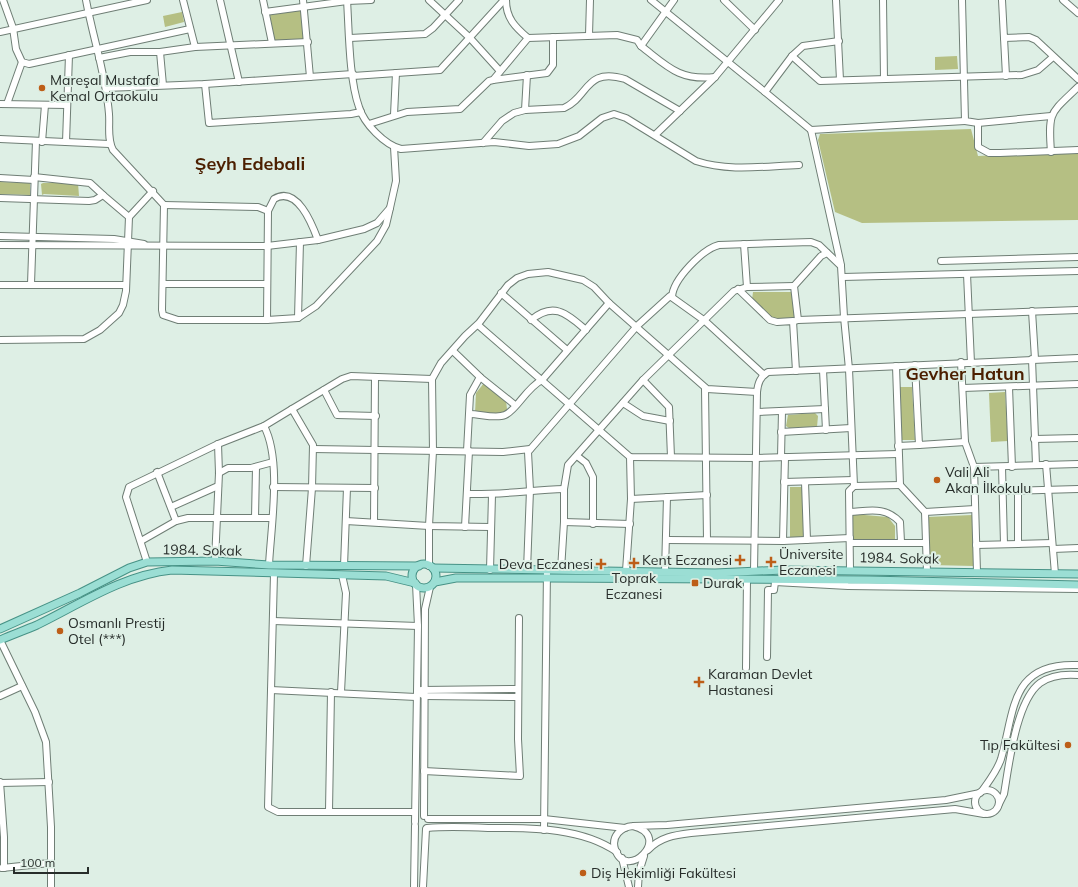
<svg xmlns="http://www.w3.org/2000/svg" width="1078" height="887" viewBox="0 0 1078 887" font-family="Mulish,sans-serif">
<rect width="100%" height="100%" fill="#deefe5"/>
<g fill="#b5bf83">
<path d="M301 10 304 39 274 41 270 15Z"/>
<path d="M182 12 184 22 165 27 163 16Z"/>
<path d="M957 56 958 69 935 70V57Z"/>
<path d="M971 129 978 156 1078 151V220L862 223 835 212 818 140 820 134Z"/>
<path d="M0 182 30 183V195L0 194Z"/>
<path d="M78 183 79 196 44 194 42 195 41 184 43 183Z"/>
<path d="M753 292H792L795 318 791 320H774L752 300Z"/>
<path d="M484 383 506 401 507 409 504 414 475 413 476 393Z"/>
<path d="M899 387H912L915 440H900Z"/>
<path d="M1005 392 1008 441 991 442 989 393Z"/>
<path d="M815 413 818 416 817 427 789 428 786 426 788 415Z"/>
<path d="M790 487H804L806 537 790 538Z"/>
<path d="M853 514 888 517 895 526V539L853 540Z"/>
<path d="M972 515 974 566 930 565 927 517Z"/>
</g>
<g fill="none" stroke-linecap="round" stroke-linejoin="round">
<defs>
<g id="minor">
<path d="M3 0 13 28 16 49 22 62 29 64 190 29"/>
<path d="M86 0C93 38 106 75 109 114 110 126 107 139 113 150L164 205 162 310 163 315 178 320H267L298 318 316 306 377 241 386 225 390 208"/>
<path d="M183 0 195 47"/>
<path d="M220 0 239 82"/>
<path d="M263 0 272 43"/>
<path d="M303 0 310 77"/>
<path d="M347 0C349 31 349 79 359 107 364 124 385 145 401 149L494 142 529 146 558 144 579 136 602 118 614 114 626 118 696 161C729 172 765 166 799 165"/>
<path d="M429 0 470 38 499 70"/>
<path d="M506 0C506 18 515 27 528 38L617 35 637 40 641 46 674 0"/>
<path d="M651 0 765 92 792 56 803 46 839 41"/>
<path d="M724 0 755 30"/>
<path d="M836 0 840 80"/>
<path d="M883 0 884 79"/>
<path d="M962 0 965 121 978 123"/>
<path d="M1002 0 1004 38 1029 37 1036 40 1078 79"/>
<path d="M1063 0 1078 13"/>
<path d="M265 12 347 1 371 0"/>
<path d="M0 32 147 0"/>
<path d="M589 35 590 0"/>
<path d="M350 38 425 34 433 28 459 0"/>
<path d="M1004 38 1006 76"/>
<path d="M641 46C667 66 679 81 715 77"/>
<path d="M160 52 163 85"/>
<path d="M792 56 820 81 1022 75 1038 70 1053 57"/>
<path d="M99 58 130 52H160L195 47 308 42"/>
<path d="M353 76 440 70 504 0"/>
<path d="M493 80 547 73 553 65V37"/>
<path d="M205 84 209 123 351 114 361 112"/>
<path d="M106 88 205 84 353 74"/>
<path d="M765 92 811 130 841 265"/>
<path d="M0 104 67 105"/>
<path d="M7 104 22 62"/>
<path d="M525 110 527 75"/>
<path d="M394 115 396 73"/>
<path d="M1051 116 978 123V147L989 153H1000L1078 150"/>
<path d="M369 124 407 112 460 109 489 81 493 80 528 38"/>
<path d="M811 130 965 121"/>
<path d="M655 135 715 77 779 0"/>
<path d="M0 139 109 144"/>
<path d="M42 142 45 105"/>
<path d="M66 142 69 55"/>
<path d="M483 143 502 121 514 113 525 110 564 108C589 97 585 67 625 79L680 111"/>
<path d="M1051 152C1048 111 1050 114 1078 87"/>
<path d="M34 177 90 183 103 195"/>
<path d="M0 178 34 180"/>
<path d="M0 198 89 201 95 200 103 195 129 217 126 291 123 305 119 313 100 330 84 339 0 340"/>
<path d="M164 205 258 207 268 211"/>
<path d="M129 217 153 191"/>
<path d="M0 236 114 239 144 244"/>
<path d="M744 244 747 287"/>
<path d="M0 245 267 246 318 240 364 229 377 223 390 208 396 181 394 147"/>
<path d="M941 261 1078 257"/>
<path d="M967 274 971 363"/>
<path d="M843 277 1078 271"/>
<path d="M31 284 36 141"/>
<path d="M163 284H267"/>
<path d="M0 285H126"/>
<path d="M738 289 770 320 777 322 793 321 796 371"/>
<path d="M501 293 567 350"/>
<path d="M672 297C673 279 703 249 719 245L811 242 819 245 841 266 844 317 849 369 854 486 849 491 850 570"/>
<path d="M1032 311 1035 359"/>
<path d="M298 318 300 242"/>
<path d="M267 320 268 211 274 199C297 185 312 224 318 240"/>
<path d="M531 320C554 301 567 314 586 330"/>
<path d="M798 320 1078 310"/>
<path d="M795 321 798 320 794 286 821 256 827 253"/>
<path d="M478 325 630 457 757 458 898 454"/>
<path d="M453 351 480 377 515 405"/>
<path d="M1032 359 1036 465"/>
<path d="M961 362 965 442 974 467 977 572"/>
<path d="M915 365 919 445 965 442"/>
<path d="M896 366 900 485 925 512 927 572"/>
<path d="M823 370 826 430"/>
<path d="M643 380 669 407 671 457"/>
<path d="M1009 387 1012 467"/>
<path d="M705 388 707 540"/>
<path d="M963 388 1078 384"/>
<path d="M324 390 337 415 376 416"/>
<path d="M623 403 643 416 670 421"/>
<path d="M292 409 342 379 351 376 432 379"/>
<path d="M757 412 825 409"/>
<path d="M470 414C480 414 496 419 505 415 517 410 526 388 542 380L609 303"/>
<path d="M264 426 292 409 313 445 312 488 306 566"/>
<path d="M781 432 851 428"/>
<path d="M1034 439 1078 438"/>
<path d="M898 446 919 445"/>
<path d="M313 449 503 452 530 449"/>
<path d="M467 451 470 395 480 377"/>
<path d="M577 456 586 463 593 477V524"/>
<path d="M781 457 782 411"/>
<path d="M1046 464 1055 574"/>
<path d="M974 467 1078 464"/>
<path d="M1002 467 1004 544"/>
<path d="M157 472 176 521"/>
<path d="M219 473 228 468H251L273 462"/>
<path d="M784 482 853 480"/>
<path d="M805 482 807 540"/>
<path d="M854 486 900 485"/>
<path d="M273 487 375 488"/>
<path d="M1002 491 1078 489"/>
<path d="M1018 491V544"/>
<path d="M467 494C500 495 532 490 564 489"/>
<path d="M631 499 707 495"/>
<path d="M171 507 218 486"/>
<path d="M850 512C869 511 885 506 900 522L901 542"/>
<path d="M925 512 975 509"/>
<path d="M255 518 256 467"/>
<path d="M346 521 429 526 490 527"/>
<path d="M374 522 375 377"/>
<path d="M564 522 630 524"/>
<path d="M465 527 469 451"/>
<path d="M667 540 783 541 850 538"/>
<path d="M141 541 176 521 188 518H272"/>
<path d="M783 541 785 457"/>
<path d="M850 543H926"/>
<path d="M976 545 1052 543"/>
<path d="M1053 549 1078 548"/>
<path d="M215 561 219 473 218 444"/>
<path d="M147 562 126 497 129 487 218 444 264 426C282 460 271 526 269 565"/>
<path d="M344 566 347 488"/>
<path d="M429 566V526L433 451 432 379 441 363 465 336 479 323 508 285 517 278 528 274 548 272 583 280 594 287 609 303 707 389 757 392"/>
<path d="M490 570 492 495"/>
<path d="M527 570 530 490 528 452 637 326 670 296 705 321 764 375"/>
<path d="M561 570 564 522V489L568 465 643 380 734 291 747 287 794 286"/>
<path d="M626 571 631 499 630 457"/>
<path d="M754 571 757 392C758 383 760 377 768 372L1078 358"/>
<path d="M665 572 667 497"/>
<path d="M274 574 268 807 278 812H414"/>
<path d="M273 621 418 626"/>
<path d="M0 640 35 712 46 742 51 827V887"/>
<path d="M767 657 768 590H774L775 582 848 586 1078 589"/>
<path d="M746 668 747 579"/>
<path d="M271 690 416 697"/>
<path d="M421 690 518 689"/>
<path d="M341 692 346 593 342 575"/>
<path d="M421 694 425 696 518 697"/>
<path d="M0 696 22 686"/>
<path d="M424 771 520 776 518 739 519 618"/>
<path d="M0 782 4 837V868"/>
<path d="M0 783 49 782"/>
<circle cx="987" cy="802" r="12"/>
<path d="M982 791C989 781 997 771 1001 759 1015 710 1010 662 1078 665"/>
<path d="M999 804 1004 794C1009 765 1016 701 1040 683 1051 675 1065 674 1078 675"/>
<path d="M329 811 331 692"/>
<path d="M424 816 425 609 430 587"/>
<path d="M428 819H544L625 828"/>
<path d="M415 822 418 626 416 584"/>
<path d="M633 826C674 836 626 883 615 849 611 836 621 827 633 826L667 825 946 800 980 793"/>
<path d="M427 828C448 826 468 827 489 828 531 828 581 827 617 852"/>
<path d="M544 830 547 570"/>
<path d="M648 850C660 837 675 835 691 833L955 809 984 814"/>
<path d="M622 858 629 887"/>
<path d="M2 868 50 863"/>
<path d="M414 887 415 826"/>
<path d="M423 887 426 829"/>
<path d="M638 887 639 872 644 856"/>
</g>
<g id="major">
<circle cx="424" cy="576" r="12"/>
<path d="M433 568 715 573 783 570 1078 574"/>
<path d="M435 582 456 578H547L869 580 1078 585"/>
<path d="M0 629 80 593 129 568 147 562 215 561 269 565 419 566"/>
<path d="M0 640C12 635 25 630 37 625 80 604 123 575 172 570L386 576 415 583"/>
</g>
</defs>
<use href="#minor" stroke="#6f7e75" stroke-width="8"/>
<use href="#major" stroke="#479286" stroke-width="9"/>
<use href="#minor" stroke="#fff" stroke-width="6"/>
<use href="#major" stroke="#9bded4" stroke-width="7"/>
</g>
<g fill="#bd5e18" stroke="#deefe5" stroke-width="1.5">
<circle cx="42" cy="88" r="4"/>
<circle cx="937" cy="480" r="4"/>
<path d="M738 554h4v4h4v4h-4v4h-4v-4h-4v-4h4z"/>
<path d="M769 556h4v4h4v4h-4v4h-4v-4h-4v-4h4z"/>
<path d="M632 557h4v4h4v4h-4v4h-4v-4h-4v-4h4z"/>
<path d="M599 558h4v4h4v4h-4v4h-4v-4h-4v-4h4z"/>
<rect x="691" y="579" width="8" height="8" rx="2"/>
<circle cx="60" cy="631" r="4"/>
<path d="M697 676h4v4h4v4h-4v4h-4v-4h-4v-4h4z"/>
<circle cx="1068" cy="745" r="4"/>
<circle cx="583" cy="873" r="4"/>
</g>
<g text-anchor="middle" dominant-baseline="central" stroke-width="4" stroke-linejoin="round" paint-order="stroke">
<g font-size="14" fill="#272d2a" stroke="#deefe5" text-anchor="start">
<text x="50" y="80">Mareşal Mustafa<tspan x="50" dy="16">Kemal Ortaokulu</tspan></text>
<text x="945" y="472">Vali Ali<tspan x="945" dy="16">Akan İlkokulu</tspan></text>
<text x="779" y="554">Üniversite<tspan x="779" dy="16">Eczanesi</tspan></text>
<text x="732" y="560" text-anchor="end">Kent Eczanesi</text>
<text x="593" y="564" text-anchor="end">Deva Eczanesi</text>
<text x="634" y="578" text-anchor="middle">Toprak<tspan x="634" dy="16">Eczanesi</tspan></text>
<text x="703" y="583">Durak</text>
<text x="68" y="623">Osmanlı Prestij<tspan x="68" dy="16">Otel (***)</tspan></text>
<text x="708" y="674">Karaman Devlet<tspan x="708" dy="16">Hastanesi</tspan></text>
<text x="1060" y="745" text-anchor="end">Tıp Fakültesi</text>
<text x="591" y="873">Diş Hekimliği Fakültesi</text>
</g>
<g font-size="14" fill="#272d2a" stroke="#deefe5">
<text transform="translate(202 550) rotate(1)">1984. Sokak</text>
<text transform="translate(899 558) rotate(1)">1984. Sokak</text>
</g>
<g font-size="18" font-weight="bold" fill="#4c1f00" stroke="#deefe5">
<text x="250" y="163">Şeyh Edebali</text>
<text x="965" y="373">Gevher Hatun</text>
</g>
</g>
<path d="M14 867v6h74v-6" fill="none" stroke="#272d2a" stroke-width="2"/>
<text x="20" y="867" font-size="12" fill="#272d2a" stroke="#deefe5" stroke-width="3" paint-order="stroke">100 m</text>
</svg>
